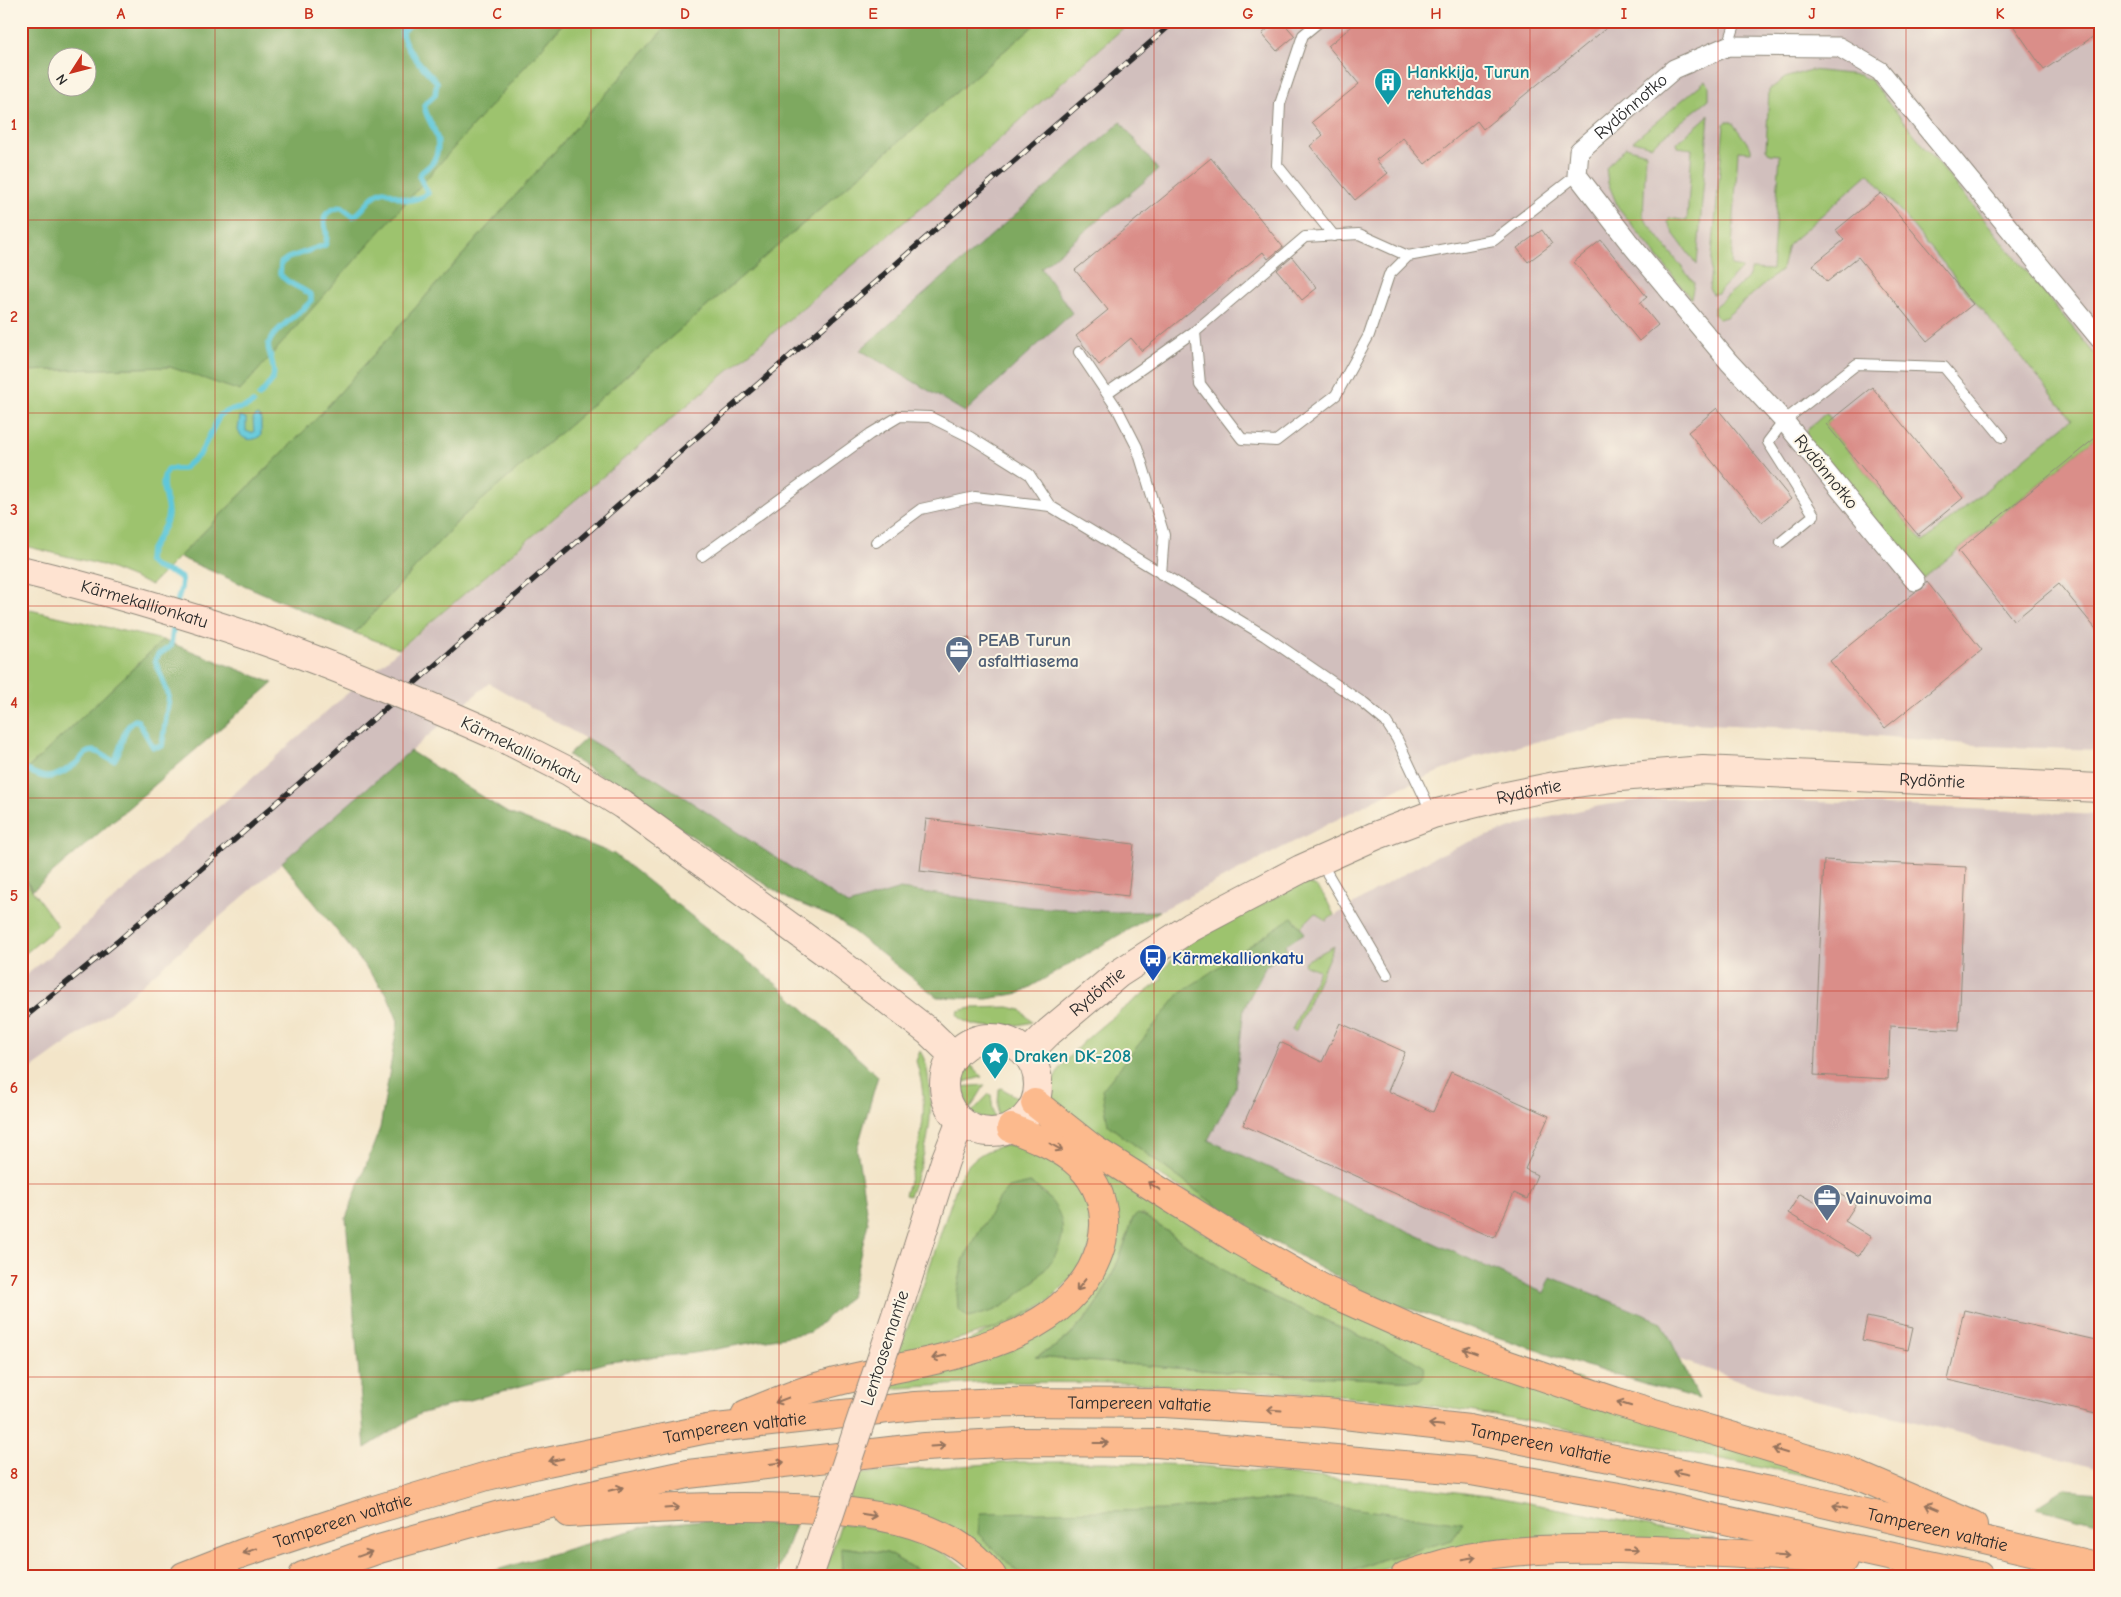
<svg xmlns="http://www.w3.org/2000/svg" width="2121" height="1597" viewBox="0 0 2121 1597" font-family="'Comic Neue',sans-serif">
<rect width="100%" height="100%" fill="#fcf5e5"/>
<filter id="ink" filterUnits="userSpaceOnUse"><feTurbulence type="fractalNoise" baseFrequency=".02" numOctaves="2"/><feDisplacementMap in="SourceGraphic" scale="10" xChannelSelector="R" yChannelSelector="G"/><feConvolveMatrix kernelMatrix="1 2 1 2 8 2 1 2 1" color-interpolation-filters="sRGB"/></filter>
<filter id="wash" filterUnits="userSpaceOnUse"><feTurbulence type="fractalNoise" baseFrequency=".0096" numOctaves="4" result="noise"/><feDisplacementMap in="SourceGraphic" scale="20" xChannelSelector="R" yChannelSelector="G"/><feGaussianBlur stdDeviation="1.12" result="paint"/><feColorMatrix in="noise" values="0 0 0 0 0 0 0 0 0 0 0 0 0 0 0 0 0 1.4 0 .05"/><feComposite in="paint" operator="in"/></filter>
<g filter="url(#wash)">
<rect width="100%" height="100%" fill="#f3e5c9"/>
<g fill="#d1bfbd" fill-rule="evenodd">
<path d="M1131 21H2100V750L1987 746 1793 728 1627 720 1477 756 1392 791 1160 911 1116 912 1030 907 900 889 848 905 659 781 489 683 109 1013 21 1076V979L51 955 341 699 956 178ZM1121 123 1158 170 1041 268 861 350Z"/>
<path d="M1696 798 1754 799 2100 815V1469L1904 1419 1763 1389 1665 1354 1663 1322 1552 1278 1544 1293 1208 1140 1235 1088 1244 1008 1266 966 1287 952 1285 945 1305 933 1301 927 1315 913 1326 921 1390 882 1432 858 1469 842 1533 821 1599 806 1639 800Z"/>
</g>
<g fill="#9dc36e" stroke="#64774c" fill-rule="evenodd">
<path d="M565 21H671L318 417 151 585 102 565 21 545V371L170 367 240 390Z"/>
<path d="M1039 21H1131L956 178 399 649 355 633 461 518Z"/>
<path d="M1810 70 1859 75 1870 80 2100 361V434L1924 578 1806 438 1807 430 1826 413 1832 420 1826 424 1923 542 2072 419 1869 173 1788 245 1782 269 1726 317 1719 319 1714 315V307L1747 279 1752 269 1772 270 1780 155 1770 154 1766 149 1769 90 1785 78Z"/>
<path d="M1705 81 1709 85V99L1651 146 1633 141Z"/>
<path d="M1709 115 1697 265 1673 233 1668 222 1670 218 1687 221 1692 149 1678 147 1677 143Z"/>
<path d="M1727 122H1732L1751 148V152L1738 151 1731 266 1742 268 1718 293 1713 294 1709 289 1724 124Z"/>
<path d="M1626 147 1646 153 1643 217 1694 283 1691 299 1618 207 1608 183 1606 168Z"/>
<path d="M21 608 163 640 21 775Z"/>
<path d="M21 875 58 926 21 957Z"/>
<path d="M1303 883C1321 883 1327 901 1334 915L1326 921 1315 913 1301 927 1292 917 1108 1125 1241 1224 1067 1120 1051 1098C1052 1093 1051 1087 1053 1082 1066 1047 1132 1003 1163 979L1159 973 1190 942Z"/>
<path d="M1334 946 1296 1031 1295 1032 1292 1030 1319 970 1305 965 1304 962Z"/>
<path d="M1009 1007 1021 1010 1032 1022C1014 1027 967 1032 957 1014L958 1011 972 1008Z"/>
<path d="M920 1051C926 1060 928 1072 929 1084 934 1127 925 1156 909 1196L905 1195C919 1146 932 1112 916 1061Z"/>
<path d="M969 1063 982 1077 957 1084 961 1072Z"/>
<path d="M985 1085 969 1111 960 1101 957 1087Z"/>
<path d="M1001 1088 1019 1098 1010 1110 997 1118 999 1089Z"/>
<path d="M989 1094 991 1095 994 1118H982L971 1113Z"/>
<path d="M1009 1145 1034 1149 1075 1175 1092 1206 1094 1237 1080 1269 1049 1301 1003 1326 896 1357 918 1301 959 1179C970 1158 986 1148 1009 1145ZM1030 1183 1044 1192 1055 1208 1052 1260 1036 1280 1000 1308 957 1292 964 1258 998 1200Z"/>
<path d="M1089 1163 1206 1234 1839 1482 1495 1415 1413 1403 1318 1394 1131 1383 991 1382 885 1389 886 1378 1092 1284ZM1142 1214 1246 1285 1414 1360 1424 1375 1420 1381 1227 1372 1036 1357C1043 1352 1053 1349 1060 1343 1100 1312 1119 1265 1133 1218Z"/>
<path d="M1014 1462H1107L1189 1465 1402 1485 1503 1498 1715 1539 1421 1557 1364 1576H1339L1381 1560 1284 1499 1165 1510 978 1534 1022 1576H1007L1001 1569 848 1503 857 1474Z"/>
<path d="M841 1523C888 1530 939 1540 973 1576H927L887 1553 841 1547 842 1576H824Z"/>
</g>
<g fill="#7ea961" stroke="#546a46" fill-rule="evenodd">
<path d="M21 21H565L240 391 170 367 21 371ZM58 58H88V88H58Z"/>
<path d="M671 21H1039L461 518 355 633 179 557 318 417Z"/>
<path d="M1121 122 1158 170 1041 268 1072 313 965 412 860 350Z"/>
<path d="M163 640 273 683 33 890 21 875V775Z"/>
<path d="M586 738 659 781 848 905 900 889 1030 907 1116 912 1160 911 1020 993 987 999 937 997 837 919 788 899 568 755Z"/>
<path d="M410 751 506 812 614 854 775 983 878 1076 857 1149 868 1223 850 1297 811 1332 694 1353 609 1362 419 1414 365 1448 346 1218 380 1128 398 1021 387 994 282 862Z"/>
<path d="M1292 917 1305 933 1285 945 1287 952 1266 966 1244 1008 1235 1088 1208 1140 1544 1293 1551 1277 1662 1322 1699 1399 1608 1373 1376 1298 1241 1224 1108 1125 1102 1090 1180 993Z"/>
<path d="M1030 1183C1085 1219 1062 1260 1020 1293 1014 1298 1008 1303 1001 1307 992 1313 979 1314 968 1317L958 1309 957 1292 964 1258 998 1200 1008 1188Z"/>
<path d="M1138 1214 1146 1217 1246 1285 1414 1360 1423 1366 1424 1375 1420 1381 1227 1372 1035 1357C1043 1353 1052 1349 1059 1344 1100 1314 1119 1264 1133 1218Z"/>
<path d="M2065 1489 2100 1492V1524L2037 1507Z"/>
<path d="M1284 1499 1463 1523 1452 1540 1381 1560 1339 1576H1022L978 1534 980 1513 1165 1510Z"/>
<path d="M750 1519 796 1522 776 1576H476L647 1526 702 1520Z"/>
<path d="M841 1547 887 1553 927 1576H842Z"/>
</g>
<path fill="#5ec7da" stroke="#447982" d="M257 415 261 418V435C253 443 241 440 238 430L240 416 246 418V431L251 433 254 432 253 419Z"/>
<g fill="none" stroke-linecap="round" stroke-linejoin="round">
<g stroke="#5ec7da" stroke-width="5.5">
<path d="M259 396C275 377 277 379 270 354 269 351 267 347 269 343 274 328 301 314 311 301V295C301 287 288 285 280 274L281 263 288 258 325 245C333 229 310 214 341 207L353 216C366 211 367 196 384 191 405 198 407 206 428 193L419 176C422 170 429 168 433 162 447 137 427 125 424 105L435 95 437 82C426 71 402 47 402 31L415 21"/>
<path d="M176 606 181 588 182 579C172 569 156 573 148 560 147 549 167 530 168 514 168 499 157 484 168 469H183L200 454 220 415C231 407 243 411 253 403"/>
<path d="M21 769C31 770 37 777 47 777 57 778 70 768 78 762 82 758 84 753 89 752 100 748 105 760 114 760 124 748 120 729 135 720L138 721 153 747 162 746 169 697 155 660 158 655 171 646 174 620"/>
<path d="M21 828 25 854 21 866"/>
</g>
</g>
<g id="blocks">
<g fill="#da8e89">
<path d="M1277 21H1282L1295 36 1277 51 1262 34Z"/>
<path d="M1358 21H1615L1483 129 1477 121 1425 164 1403 138 1376 160 1388 173 1355 200 1310 146 1323 135 1312 122 1359 84 1328 46Z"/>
<path d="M2010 21H2100V32L2044 70Z"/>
<path d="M1211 158 1283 247 1268 259 1263 252 1142 351 1131 338 1099 365 1076 336 1108 310 1075 270Z"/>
<path d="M1881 193 1973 304 1927 341 1858 257 1827 282 1813 265 1844 240 1836 230Z"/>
<path d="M1542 230 1552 244 1528 262 1517 248Z"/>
<path d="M1601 240 1647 297 1640 303 1658 325 1639 341 1574 262Z"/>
<path d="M1292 257 1317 288 1302 300 1277 270Z"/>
<path d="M1872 387 1963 498 1918 535 1826 424Z"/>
<path d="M1717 408 1791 499 1762 522 1688 432Z"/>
<path d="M2100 434V634L2059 584 2014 621 1958 551Z"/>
<path d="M1927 582 1982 650 1885 728 1830 661 1915 592 1922 589Z"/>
<path d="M969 637 973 654 959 657 955 640Z"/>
<path d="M926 819 1134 844 1128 896 920 871Z"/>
<path d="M1824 860 1966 867 1959 1030 1890 1026 1888 1079 1814 1075Z"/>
<path d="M1340 1023 1405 1052 1388 1091 1433 1112 1451 1072 1549 1116 1525 1169 1537 1175 1527 1199 1514 1193 1494 1238 1243 1125 1280 1042 1322 1062Z"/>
<path d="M1828 1187 1856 1204 1845 1221 1871 1237 1859 1256 1788 1213 1800 1194 1818 1204Z"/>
<path d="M1964 1310 2100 1341V1415L1948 1380Z"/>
<path d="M1867 1317 1913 1327 1908 1350 1862 1340Z"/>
</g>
</g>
</g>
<g filter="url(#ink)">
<use href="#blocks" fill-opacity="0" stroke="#8f887a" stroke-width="1"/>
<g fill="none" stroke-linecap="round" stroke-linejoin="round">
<defs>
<g id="lane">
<path d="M1320 21 1303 35 1280 104 1277 165 1334 236"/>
<path d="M1728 46 1736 21"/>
<path d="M1408 256 1359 234 1305 237 1195 331 1200 384 1242 439 1276 441 1336 395 1369 335 1389 275 1408 256 1494 240 1577 175"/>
<path d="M1079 352 1118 410 1137 447 1164 535 1161 574"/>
<path d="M1107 393 1195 331"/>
<path d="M876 542 921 509 975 497 1050 506 1265 636 1363 703 1386 722 1397 739 1432 813"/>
<path d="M1781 542 1814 515 1768 442 1784 421 1857 364 1944 367 2002 437"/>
<path d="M702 556 870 434 900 416 930 417 970 437 1029 474 1050 506"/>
<path d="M1320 861 1387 975"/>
</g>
<g id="street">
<path id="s1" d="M1915 581 1784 421 1729 362 1628 241 1577 175 1579 151 1674 69 1728 46 1839 47 1880 71 2100 339"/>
</g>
<g id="secondary">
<path d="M509 741 570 772 623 805 832 957 929 1032 954 1056"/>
<circle cx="991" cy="1085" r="47"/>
<path id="s2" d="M1027 1054 1049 1032 1118 974 1191 927 1301 869 1375 836 1433 814 1497 798 1555 786 1620 777 1703 770 2100 788"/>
<path d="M901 1300 945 1161 961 1121"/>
</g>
<g id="highway">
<path d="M1035 1103 1093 1149 1236 1239 1327 1291 1421 1333 1494 1360 1614 1401 1845 1470 1973 1525"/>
<path d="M746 1414C771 1404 797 1392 824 1385 907 1361 1044 1355 1091 1270 1099 1255 1105 1237 1104 1220 1101 1164 1055 1145 1011 1128"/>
<path d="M569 1513C652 1509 734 1504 816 1509 859 1512 903 1517 942 1536 962 1545 978 1559 992 1576"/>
<path id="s3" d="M184 1576 243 1553 364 1513 487 1476 547 1462 707 1429 915 1406 1000 1402 1164 1403 1326 1413 1469 1429 1775 1492 2100 1567"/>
<path d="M303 1576 379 1549 500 1515 688 1474 925 1447 1019 1442 1157 1443 1471 1471 1625 1498 1979 1576"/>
<path d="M1405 1576C1426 1569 1446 1562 1467 1558 1529 1547 1591 1548 1653 1550 1717 1552 1780 1556 1843 1560"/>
</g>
</defs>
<use href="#lane" stroke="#8f887a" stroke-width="12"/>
<use href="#street" stroke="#8f887a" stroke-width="21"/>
<use href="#secondary" stroke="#8f887a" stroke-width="30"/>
<use href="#highway" stroke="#8f887a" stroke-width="30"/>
<use href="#lane" stroke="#fff" stroke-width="10"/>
<use href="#street" stroke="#fff" stroke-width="19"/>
<use href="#secondary" stroke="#fee3d1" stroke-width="28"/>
<use href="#highway" stroke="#fcba8d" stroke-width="28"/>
<defs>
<path id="rail" d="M21 1020 117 942 1175 21"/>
</defs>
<use href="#rail" stroke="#2b2b2b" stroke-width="5.5"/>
<use href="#rail" stroke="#fcf5e5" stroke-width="4" stroke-dasharray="11" stroke-linecap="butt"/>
<defs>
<g id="secondary-bridge">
<path id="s4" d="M21 570C103 590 184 614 264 641 347 670 428 705 509 741"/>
<path d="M809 1576 901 1300"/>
</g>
</defs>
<use href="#secondary-bridge" stroke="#8f887a" stroke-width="30" stroke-linecap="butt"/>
<use href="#secondary-bridge" stroke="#fee3d1" stroke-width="28"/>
</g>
<defs><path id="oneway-shaft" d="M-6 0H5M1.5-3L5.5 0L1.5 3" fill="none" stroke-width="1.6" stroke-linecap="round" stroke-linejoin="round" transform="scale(1.25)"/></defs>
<g stroke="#94725c">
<use href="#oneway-shaft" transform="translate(1056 1147) rotate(30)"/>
<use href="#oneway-shaft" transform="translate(1154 1186) rotate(-147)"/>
<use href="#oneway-shaft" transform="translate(1081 1285) rotate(128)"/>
<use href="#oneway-shaft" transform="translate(1470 1351) rotate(-160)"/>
<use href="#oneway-shaft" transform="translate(939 1357) rotate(167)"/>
<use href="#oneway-shaft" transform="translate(782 1400) rotate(159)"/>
<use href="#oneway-shaft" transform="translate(1624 1404) rotate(-163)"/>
<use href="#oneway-shaft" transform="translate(1274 1410) rotate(-176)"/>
<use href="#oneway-shaft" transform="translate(1436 1425) rotate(-174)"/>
<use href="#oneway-shaft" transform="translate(1101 1443)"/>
<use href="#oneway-shaft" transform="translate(938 1446) rotate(-3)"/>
<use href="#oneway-shaft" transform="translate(1780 1451) rotate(-163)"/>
<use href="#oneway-shaft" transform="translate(556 1460) rotate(168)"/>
<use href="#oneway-shaft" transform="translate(777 1463) rotate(-7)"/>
<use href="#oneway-shaft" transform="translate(1681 1473) rotate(-168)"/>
<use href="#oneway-shaft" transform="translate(616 1489) rotate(-13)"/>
<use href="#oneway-shaft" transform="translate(1840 1507) rotate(-167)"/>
<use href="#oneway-shaft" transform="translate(1932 1507) rotate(-157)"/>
<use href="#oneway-shaft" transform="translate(672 1508) rotate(-4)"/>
<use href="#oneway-shaft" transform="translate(869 1515) rotate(9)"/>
<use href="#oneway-shaft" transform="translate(1631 1550) rotate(2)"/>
<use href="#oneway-shaft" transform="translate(250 1551) rotate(161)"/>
<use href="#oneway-shaft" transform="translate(365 1554) rotate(-20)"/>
<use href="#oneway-shaft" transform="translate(1782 1556) rotate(4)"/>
<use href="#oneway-shaft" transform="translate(1469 1558) rotate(-10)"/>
</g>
</g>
<path fill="none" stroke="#c8321e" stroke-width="1" stroke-opacity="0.55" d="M215 21V1576M403 21V1576M591 21V1576M779 21V1576M967 21V1576M1154 21V1576M1342 21V1576M1530 21V1576M1718 21V1576M1906 21V1576M21 220H2100M21 413H2100M21 606H2100M21 798H2100M21 991H2100M21 1184H2100M21 1377H2100"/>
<defs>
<symbol id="building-pin" viewBox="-11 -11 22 30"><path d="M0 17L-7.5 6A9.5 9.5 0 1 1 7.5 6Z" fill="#0f9aa8" stroke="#fcf5e5"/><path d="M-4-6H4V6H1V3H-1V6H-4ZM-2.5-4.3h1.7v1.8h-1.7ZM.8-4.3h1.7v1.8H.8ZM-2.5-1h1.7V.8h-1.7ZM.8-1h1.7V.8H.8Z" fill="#fff"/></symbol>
<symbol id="office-pin" viewBox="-11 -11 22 30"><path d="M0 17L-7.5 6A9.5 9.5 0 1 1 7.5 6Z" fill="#5c6f8a" stroke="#fcf5e5"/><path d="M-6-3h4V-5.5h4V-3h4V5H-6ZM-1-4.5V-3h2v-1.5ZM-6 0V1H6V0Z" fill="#fff"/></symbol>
<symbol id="bus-pin" viewBox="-11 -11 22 30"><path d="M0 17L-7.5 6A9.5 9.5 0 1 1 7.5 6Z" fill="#1a4fb4" stroke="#fcf5e5"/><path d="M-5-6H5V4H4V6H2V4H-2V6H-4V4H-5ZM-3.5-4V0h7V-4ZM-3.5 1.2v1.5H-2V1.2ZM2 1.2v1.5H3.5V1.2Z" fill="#fff"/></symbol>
<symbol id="sight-pin" viewBox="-11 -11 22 30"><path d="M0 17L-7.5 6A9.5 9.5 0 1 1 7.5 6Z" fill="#0f9aa8" stroke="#fcf5e5"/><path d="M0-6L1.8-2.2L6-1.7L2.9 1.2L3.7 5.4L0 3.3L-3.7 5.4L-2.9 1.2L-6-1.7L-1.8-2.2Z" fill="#fff"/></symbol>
</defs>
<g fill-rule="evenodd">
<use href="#building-pin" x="1372" y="66" width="32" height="43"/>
<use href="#office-pin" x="943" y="634" width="32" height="43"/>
<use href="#bus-pin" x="1137" y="942" width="32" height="43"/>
<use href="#sight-pin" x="979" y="1040" width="32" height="43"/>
<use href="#office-pin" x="1811" y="1182" width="32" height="43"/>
</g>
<g text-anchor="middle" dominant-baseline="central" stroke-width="4" stroke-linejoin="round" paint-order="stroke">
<g font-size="18" font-weight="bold" fill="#0d838f" stroke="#fcf5e5" text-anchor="start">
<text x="1407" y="72">Hankkija, Turun<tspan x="1407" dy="21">rehutehdas</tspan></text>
<text x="1014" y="1056">Draken DK-208</text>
</g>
<g font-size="18" fill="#2b2b2b" stroke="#fcf5e5">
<text stroke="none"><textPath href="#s1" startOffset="621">Rydönnotko</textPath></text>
<text transform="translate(1826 472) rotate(51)">Rydönnotko</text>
<text stroke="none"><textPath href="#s4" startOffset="128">Kärmekallionkatu</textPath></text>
<text transform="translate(521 750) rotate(26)">Kärmekallionkatu</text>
<text stroke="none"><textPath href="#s2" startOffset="979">Rydöntie</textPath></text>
<text stroke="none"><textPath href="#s2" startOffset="574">Rydöntie</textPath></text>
<text stroke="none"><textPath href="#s2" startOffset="94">Rydöntie</textPath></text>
<text transform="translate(885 1348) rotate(-72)">Lentoasemantie</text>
<text stroke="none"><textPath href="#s3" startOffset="978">Tampereen valtatie</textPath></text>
<text stroke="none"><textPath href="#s3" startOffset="572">Tampereen valtatie</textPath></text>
<text stroke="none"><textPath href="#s3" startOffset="1382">Tampereen valtatie</textPath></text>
<text stroke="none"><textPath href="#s3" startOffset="168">Tampereen valtatie</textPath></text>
<text stroke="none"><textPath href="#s3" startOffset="1788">Tampereen valtatie</textPath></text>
</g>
<g font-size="18" font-weight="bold" fill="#4e5e75" stroke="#fcf5e5" text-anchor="start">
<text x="978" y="640">PEAB Turun<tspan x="978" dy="21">asfalttiasema</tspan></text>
<text x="1846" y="1198">Vainuvoima</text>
</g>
<g font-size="18" font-weight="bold" fill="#164399" stroke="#fcf5e5" text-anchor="start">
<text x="1172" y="958">Kärmekallionkatu</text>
</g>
</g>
<rect width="2121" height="1597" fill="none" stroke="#fcf5e5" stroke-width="55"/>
<g transform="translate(72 72) rotate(234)"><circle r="24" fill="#fcf5e5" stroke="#a8a49b"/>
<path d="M0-4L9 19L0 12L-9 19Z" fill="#c8321e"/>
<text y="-8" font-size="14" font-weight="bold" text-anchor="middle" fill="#2b2b2b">N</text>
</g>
<rect x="28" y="28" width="2066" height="1542" fill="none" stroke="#c8321e" stroke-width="2"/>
<g font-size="16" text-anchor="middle" font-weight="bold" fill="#c8321e">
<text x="121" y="19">A</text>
<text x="309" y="19">B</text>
<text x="497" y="19">C</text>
<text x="685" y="19">D</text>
<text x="873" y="19">E</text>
<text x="1060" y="19">F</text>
<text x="1248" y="19">G</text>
<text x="1436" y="19">H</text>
<text x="1624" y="19">I</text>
<text x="1812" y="19">J</text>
<text x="2000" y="19">K</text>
<text x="14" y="130">1</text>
<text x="14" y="322">2</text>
<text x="14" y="515">3</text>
<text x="14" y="708">4</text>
<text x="14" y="901">5</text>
<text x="14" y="1093">6</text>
<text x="14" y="1286">7</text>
<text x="14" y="1479">8</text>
</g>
</svg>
